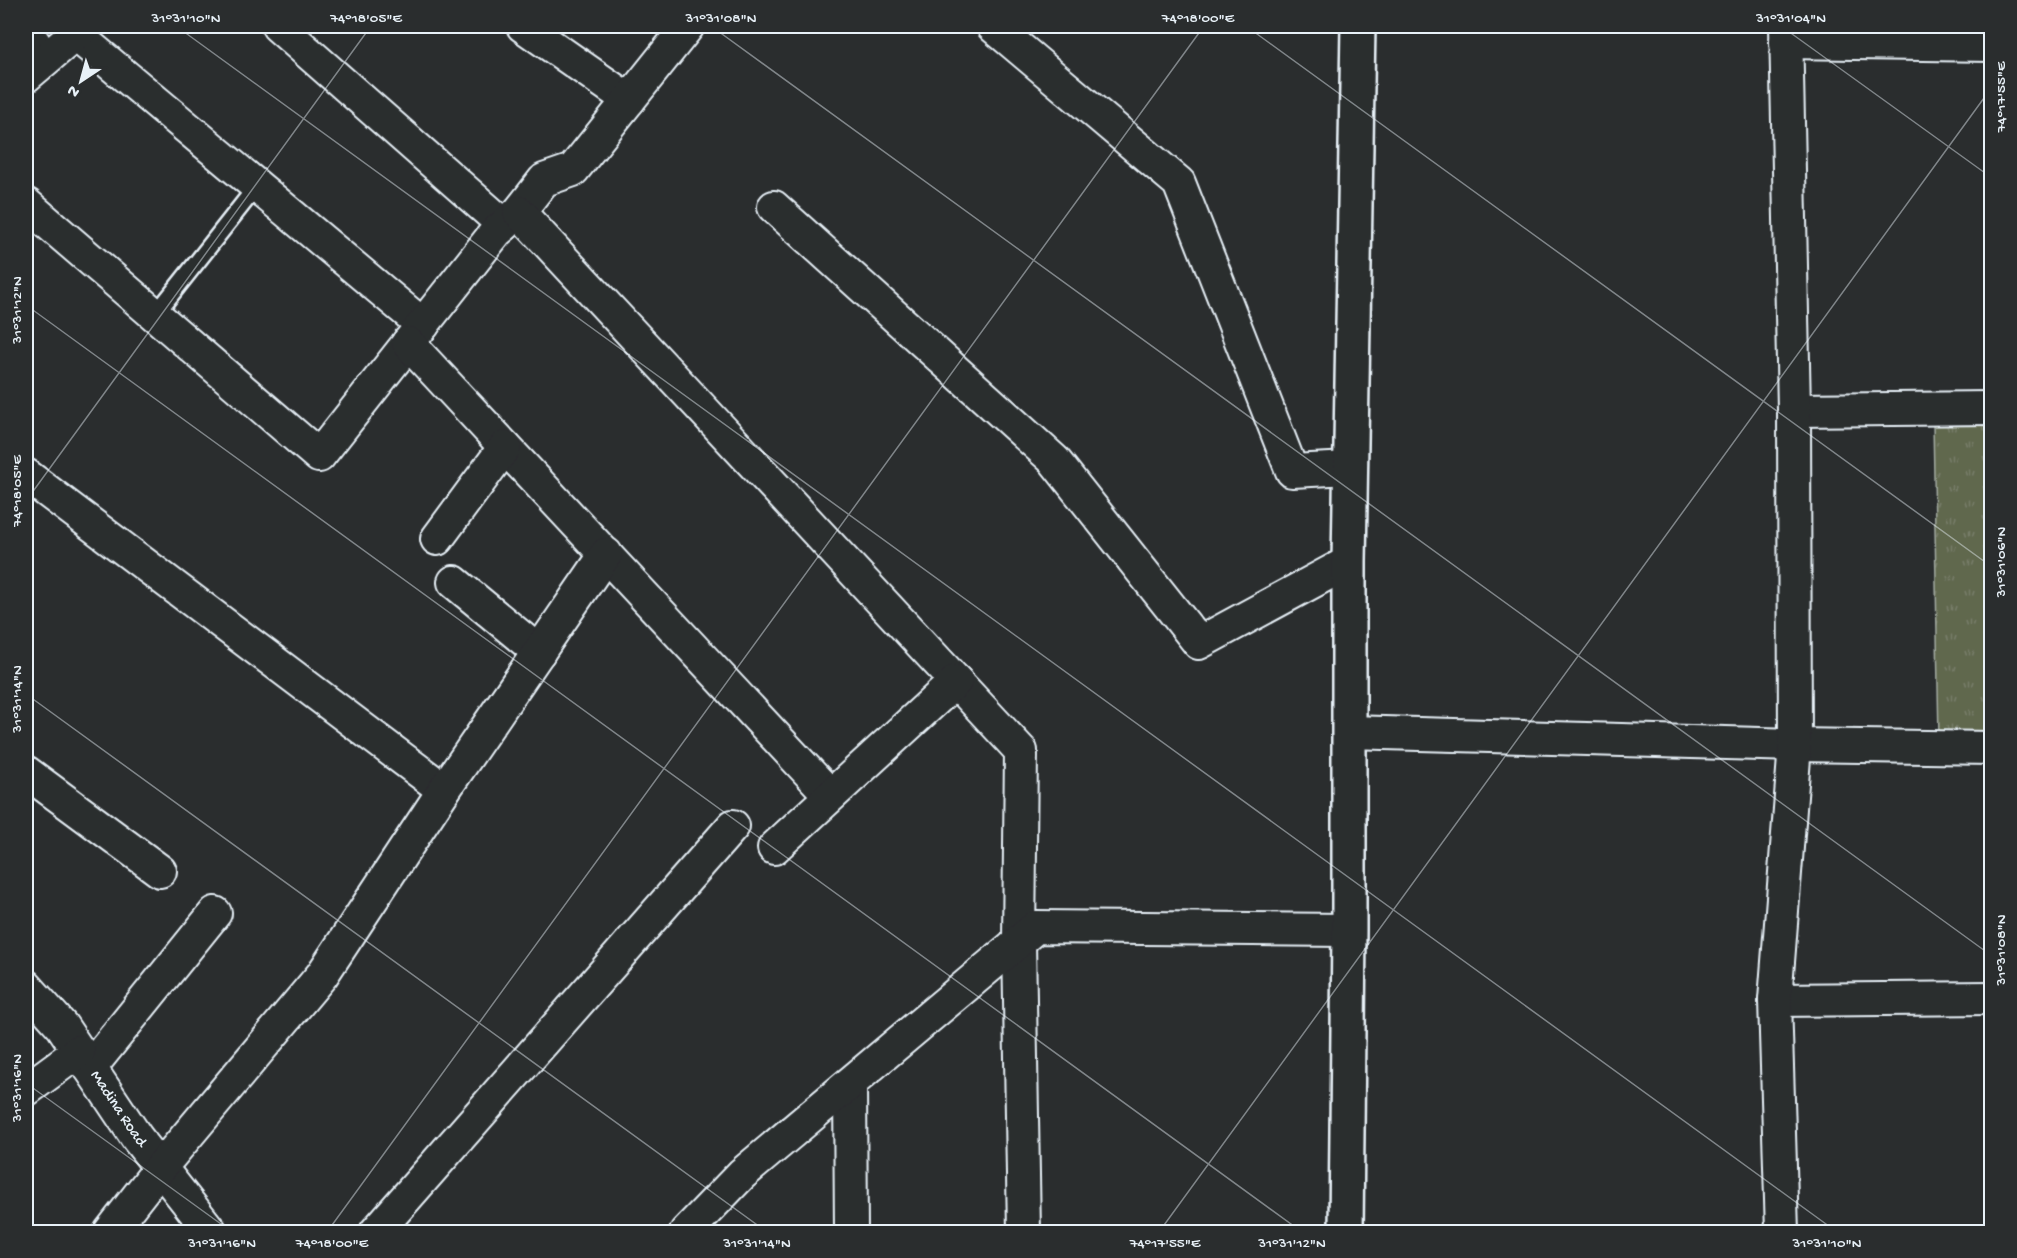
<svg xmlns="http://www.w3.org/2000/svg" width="2017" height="1258" viewBox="0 0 2017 1258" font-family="'Gochi Hand',sans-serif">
<defs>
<pattern id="park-tufts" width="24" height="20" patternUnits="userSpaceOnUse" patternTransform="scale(1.5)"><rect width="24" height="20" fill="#60674e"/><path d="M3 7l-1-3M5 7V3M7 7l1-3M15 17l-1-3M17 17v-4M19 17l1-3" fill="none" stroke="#777d68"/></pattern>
</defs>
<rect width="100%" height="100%" fill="#2a2d2e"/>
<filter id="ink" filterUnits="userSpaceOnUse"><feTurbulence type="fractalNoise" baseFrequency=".0167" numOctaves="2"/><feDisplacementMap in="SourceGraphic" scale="12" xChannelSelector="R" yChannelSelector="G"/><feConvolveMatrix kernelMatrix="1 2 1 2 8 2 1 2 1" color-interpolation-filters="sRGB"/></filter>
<g filter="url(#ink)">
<path fill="url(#park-tufts)" stroke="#a4aca3" stroke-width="1.5" d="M1991 422V739H1939L1933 423Z"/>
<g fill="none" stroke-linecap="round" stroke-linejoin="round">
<defs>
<path id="lane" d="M155 315 257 186"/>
<g id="street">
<path d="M278 26 504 225"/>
<path d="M523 26 629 100"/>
<path d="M993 26 1179 183 1292 471 1350 468"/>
<path d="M26 31 45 59"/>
<path d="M75 34 423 325"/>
<path d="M1786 42 1992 45"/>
<path d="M26 76 85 26"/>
<path d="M26 204 319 456 496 232 519 212 544 180 573 170 688 26"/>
<path d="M774 207 1054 460 1199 643 1349 562"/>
<path d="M519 212 1021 751 1019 942 1024 1232"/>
<path d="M408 343 830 795"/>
<path d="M1794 410 1992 408"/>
<path d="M26 475 444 790"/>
<path d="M437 539 505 447"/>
<path d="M454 582 539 652"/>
<path d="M1349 732 1795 745 1992 748"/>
<path d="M26 772 160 871"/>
<path d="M774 848 956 681"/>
<path id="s1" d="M26 986 62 1026 137 1138 211 1232"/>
<path d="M1775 1000 1992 998"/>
<path d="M90 1068 215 913"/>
<path d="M850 1084 851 1232"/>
<path d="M26 1090 79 1051"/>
<path d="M110 1232 160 1168 322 975 444 790 606 554"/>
<path d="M376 1232 733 826"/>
<path d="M686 1232 742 1174 1036 927 1349 930"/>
<path d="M1782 1232 1775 1000 1795 745 1794 410 1786 26"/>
</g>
<path id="secondary" d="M1346 1232 1349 930V562L1358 26"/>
</defs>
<use href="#lane" stroke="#e8f1f8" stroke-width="20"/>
<use href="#street" stroke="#e8f1f8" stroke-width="36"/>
<use href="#secondary" stroke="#e8f1f8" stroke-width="38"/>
<use href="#lane" stroke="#2a2d2e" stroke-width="15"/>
<use href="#street" stroke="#2a2d2e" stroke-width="32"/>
<use href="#secondary" stroke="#2a2d2e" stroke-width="33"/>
</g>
</g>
<path fill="none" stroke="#e8f1f8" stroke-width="1.5" stroke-opacity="0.45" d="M176 26 1837 1232M711 26 1992 956M1246 26 1992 567M1781 26 1992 178M26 305 1302 1232M26 501 371 26M26 694 767 1232M26 1083 232 1232M327 1232 1204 26M1159 1232 1992 87"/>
<g text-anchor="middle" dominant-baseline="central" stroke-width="6" stroke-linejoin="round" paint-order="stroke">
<g font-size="16" fill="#e8f1f8" stroke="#2a2d2e">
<text stroke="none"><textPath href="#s1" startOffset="154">Madina Road</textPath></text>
</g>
</g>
<rect width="2017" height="1258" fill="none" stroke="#2a2d2e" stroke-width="66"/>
<g transform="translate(81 81) rotate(216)" stroke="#2a2d2e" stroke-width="4.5" paint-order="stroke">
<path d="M0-4.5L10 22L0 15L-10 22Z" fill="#e8f1f8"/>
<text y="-9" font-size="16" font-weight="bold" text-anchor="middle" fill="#e8f1f8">N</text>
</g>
<rect x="33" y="33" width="1951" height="1192" fill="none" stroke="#e8f1f8" stroke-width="2"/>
<g font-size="15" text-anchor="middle" fill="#e8f1f8">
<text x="186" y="22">31°31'10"N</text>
<text x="366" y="22">74°18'05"E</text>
<text x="721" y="22">31°31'08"N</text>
<text x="1198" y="22">74°18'00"E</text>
<text x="1791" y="22">31°31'04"N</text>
<text transform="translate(2000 97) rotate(-90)" y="5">74°17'55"E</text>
<text transform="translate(16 310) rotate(-90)" y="5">31°31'12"N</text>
<text transform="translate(16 491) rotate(-90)" y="5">74°18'05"E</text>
<text transform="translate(2000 562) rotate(-90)" y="5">31°31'06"N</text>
<text transform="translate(16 699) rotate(-90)" y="5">31°31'14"N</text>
<text transform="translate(2000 950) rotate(-90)" y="5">31°31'08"N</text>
<text transform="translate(16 1088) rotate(-90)" y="5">31°31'16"N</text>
<text x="222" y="1247">31°31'16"N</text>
<text x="332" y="1247">74°18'00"E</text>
<text x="757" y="1247">31°31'14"N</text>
<text x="1165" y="1247">74°17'55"E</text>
<text x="1292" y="1247">31°31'12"N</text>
<text x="1827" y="1247">31°31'10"N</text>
</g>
</svg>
